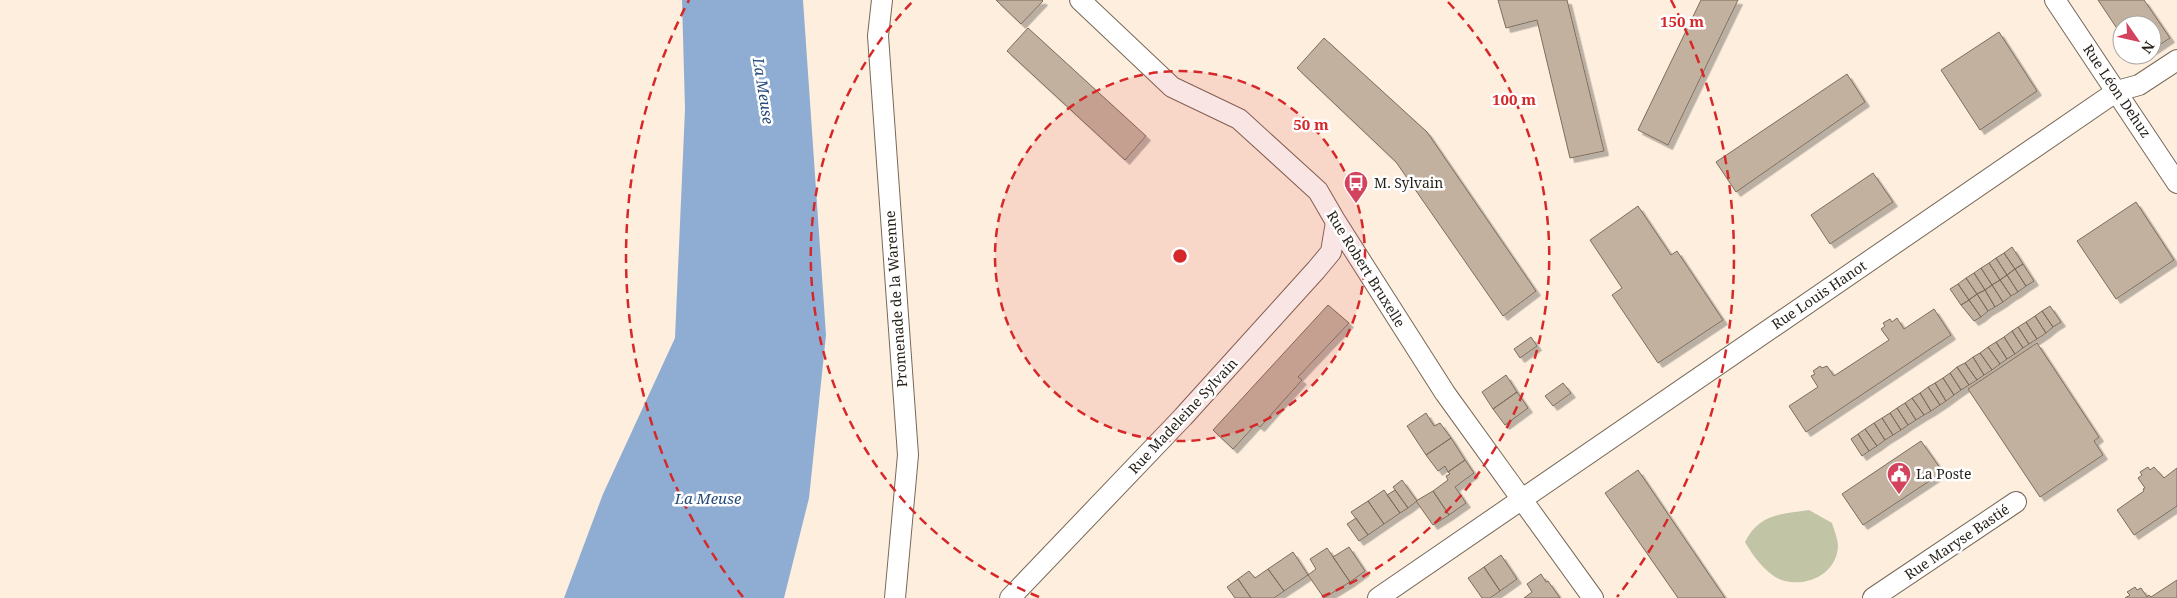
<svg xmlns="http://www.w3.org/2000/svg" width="2177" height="598" viewBox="0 0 2177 598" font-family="'Noto Serif',serif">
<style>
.green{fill:#c1c5a6}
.water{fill:#8facd2}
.building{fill:#c3b19f;stroke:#7d6d5c;filter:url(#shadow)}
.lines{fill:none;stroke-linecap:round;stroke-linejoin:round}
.street-casing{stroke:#786857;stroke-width:22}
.street{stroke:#fff;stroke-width:20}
.ring{fill:none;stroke:#d62828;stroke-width:2.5;stroke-dasharray:9 6}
.labels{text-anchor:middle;stroke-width:5;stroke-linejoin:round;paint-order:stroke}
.street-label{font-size:14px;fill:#251f18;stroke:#fff}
.poi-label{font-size:14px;fill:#251f18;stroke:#fff;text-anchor:start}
.water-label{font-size:15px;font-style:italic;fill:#244a7c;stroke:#fff}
.centre{fill:#d62828;stroke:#fff;stroke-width:2.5}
.ring-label{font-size:15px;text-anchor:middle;font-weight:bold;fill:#d62828;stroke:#fff;stroke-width:5;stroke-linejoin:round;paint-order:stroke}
</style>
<defs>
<filter id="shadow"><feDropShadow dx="4.5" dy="4.5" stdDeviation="0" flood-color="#0004"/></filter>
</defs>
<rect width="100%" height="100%" fill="#fdeede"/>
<!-- green -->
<path class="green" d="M1809 510 1832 523C1834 530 1838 539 1838 546 1837 572 1810 587 1785 581 1768 577 1753 556 1745 542 1759 514 1781 514 1809 510Z"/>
<!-- water -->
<path class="water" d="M682 0H803L826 335 809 498 784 598H564L603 494 675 338 685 109Z"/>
<!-- building -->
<path class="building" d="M996 0H1042L1043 1 1021 24Z
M1498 0H1567L1604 151 1570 158 1537 20 1506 28Z
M1701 0H1738L1668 145 1638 130Z
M2098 0H2144L2170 38 2152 50V25H2122V36Z
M1028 28 1146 136 1125 160 1007 51Z
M1999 32 2037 91 1980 130 1941 70Z
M1324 38 1427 132 1536 291 1503 316 1396 162 1297 68Z
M1847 74 1865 102 1736 192 1716 162Z
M1873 173 1893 202 1830 244 1811 215Z
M2136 202 2174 260 2116 299 2077 241Z
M1638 206 1671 255 1677 251 1723 320 1658 363 1612 295 1622 288 1590 240Z
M2012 247 2023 264 2015 269 2004 253Z
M2004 253 2015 269 2007 275 1996 258Z
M1996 258 2007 275 2000 280 1989 263Z
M1989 263 2000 280 1992 285 1981 268Z
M2023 264 2034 281 2026 286 2015 269Z
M1981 268 1992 285 1985 290 1974 273Z
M2015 269 2026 286 2018 292 2007 275Z
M1974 273 1985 290 1977 294 1966 278Z
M2007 275 2018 292 2011 296 2000 280Z
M1966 278 1977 294 1969 300 1958 284Z
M2000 280 2011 296 2003 302 1992 285Z
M1958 284 1969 300 1961 305 1950 289Z
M1992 285 2003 302 1995 307 1985 290Z
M1985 290 1995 307 1988 311 1977 294Z
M1977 294 1988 311 1981 317 1969 300Z
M1969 300 1981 317 1974 321 1961 305Z
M1328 305 1349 323 1298 377 1302 380 1260 427 1256 424 1233 449 1213 430Z
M2050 306 2061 322 2053 327 2042 311Z
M1934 309 1951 335 1806 432 1789 406 1818 387 1811 376 1815 374 1813 371 1820 366 1822 368 1827 366 1834 376 1889 340 1881 329 1885 326 1883 323 1890 319 1892 322 1897 318 1904 329Z
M2042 311 2053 327 2046 333 2035 316Z
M2035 316 2046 333 2037 339 2026 322Z
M2026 322 2037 339 2029 344 2018 327Z
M2018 327 2029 344 2023 348 2012 331Z
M2012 331 2023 348 2015 354 2004 337Z
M1531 337 1537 346 1520 358 1514 349Z
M2004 337 2015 354 2007 359 1996 342Z
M1996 342 2007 359 2000 364 1988 347Z
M2037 343 2099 437 2094 441 2103 455 2040 497 1968 389Z
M1988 347 2000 364 1992 370 1980 353Z
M1980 353 1992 370 1984 375 1973 357Z
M1973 357 1984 375 1977 380 1965 363Z
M1965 363 1977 380 1969 385 1957 367Z
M1957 367 1969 385 1961 390 1950 373Z
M1950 373 1961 390 1954 395 1943 378Z
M1506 375 1517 392 1493 409 1482 392Z
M1943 378 1954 395 1946 401 1935 383Z
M1563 383 1571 393 1553 406 1545 396Z
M1935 383 1946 401 1940 405 1928 387Z
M1928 387 1940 405 1931 411 1920 393Z
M1517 392 1528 408 1505 425 1493 409Z
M1920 393 1931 411 1924 415 1912 398Z
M1912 398 1924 415 1916 420 1905 403Z
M1905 403 1916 420 1908 425 1897 408Z
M1897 408 1908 425 1901 430 1890 413Z
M1426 413 1434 426 1440 423 1451 438 1426 455 1407 426Z
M1890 413 1901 430 1893 435 1882 418Z
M1882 418 1893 435 1885 440 1874 423Z
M1874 423 1885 440 1877 446 1865 429Z
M1865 429 1877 446 1869 451 1858 434Z
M1858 434 1869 451 1862 456 1851 439Z
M1451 438 1465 460 1448 472 1445 466 1438 471 1426 455Z
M1921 441 1943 472 1863 525 1842 494Z
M1465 460 1474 473 1455 487 1466 503 1449 515 1433 491 1448 480 1446 476 1450 474 1448 472Z
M2148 467 2150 470 2154 467 2164 478 2177 468V506L2134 535 2117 510 2144 491 2143 489 2145 488 2138 478 2142 475 2140 472Z
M1638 470 1725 598H1678L1605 493Z
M1402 480 1417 501 1408 508 1393 487Z
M1384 490 1400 513 1384 524 1368 501Z
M1395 490 1408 508 1400 513 1387 495Z
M1433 491 1449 515 1433 525 1416 501Z
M1368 501 1384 524 1368 535 1351 512Z
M1356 518 1368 535 1359 541 1347 524Z
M1349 547 1365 571 1350 582 1333 557Z
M1327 548 1350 582 1324 598 1308 575 1316 569 1310 559Z
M1293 552 1308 575 1284 591 1268 569Z
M1501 555 1517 579 1500 591 1484 567Z
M1484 567 1500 591 1490 598H1482L1468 578Z
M1268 569 1284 591 1274 598H1251L1238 579 1249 571 1255 578Z
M1541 574 1546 582 1548 581 1560 598H1524L1532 592 1527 584Z
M1238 579 1251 598H1235L1227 587Z
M2177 580V598H2125L2130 595 2127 592 2135 587 2137 590 2141 588 2147 597 2149 595 2151 597Z"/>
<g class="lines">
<defs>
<path id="street" d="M882 0 878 36 908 455 895 598
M1080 0 1172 87 1239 119 1318 191 1336 222 1445 393 1593 598
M2055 0 2177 183
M1010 598 1183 417 1316 270 1331 252 1336 222
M1378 598 2117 91 2139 85 2177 60
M1873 598 2016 502"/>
</defs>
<!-- street casing -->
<use href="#street" class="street-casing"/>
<!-- street -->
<use href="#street" class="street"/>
</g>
<!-- distance rings -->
<circle cx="1180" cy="256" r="185" fill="#d62828" fill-opacity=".12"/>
<g class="ring">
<circle cx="1180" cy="256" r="185"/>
<path d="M1039 597A369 369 0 0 1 912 2M1448 2A369 369 0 0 1 1321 597"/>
<path d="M743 597A554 554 0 0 1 689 0M1671 0A554 554 0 0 1 1617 597"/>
</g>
<!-- icons -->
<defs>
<symbol id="bus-pin" viewBox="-11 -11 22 30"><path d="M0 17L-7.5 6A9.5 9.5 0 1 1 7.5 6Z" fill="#d3435d" stroke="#fff"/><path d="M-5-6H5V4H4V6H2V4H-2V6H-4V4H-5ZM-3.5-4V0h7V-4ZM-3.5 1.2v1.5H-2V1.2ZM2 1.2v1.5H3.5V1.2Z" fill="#fff"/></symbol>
<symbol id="civic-pin" viewBox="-11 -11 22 30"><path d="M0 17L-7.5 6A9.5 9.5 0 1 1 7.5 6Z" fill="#d3435d" stroke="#fff"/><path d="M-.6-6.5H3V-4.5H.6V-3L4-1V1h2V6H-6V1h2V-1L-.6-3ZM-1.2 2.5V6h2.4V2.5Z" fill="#fff"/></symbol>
</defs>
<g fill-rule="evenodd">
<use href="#bus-pin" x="1342" y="169" width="28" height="38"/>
<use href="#civic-pin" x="1885" y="460" width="28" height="38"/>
</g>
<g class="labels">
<!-- street labels -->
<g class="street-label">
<text transform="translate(2117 91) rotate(56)" y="5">Rue Léon Dehuz</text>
<text transform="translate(1366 269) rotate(58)" y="5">Rue Robert Bruxelle</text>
<text transform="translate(1819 295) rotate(-34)" y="5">Rue Louis Hanot</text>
<text transform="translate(896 299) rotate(-94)" y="5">Promenade de la Warenne</text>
<text transform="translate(1183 416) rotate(-47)" y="5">Rue Madeleine Sylvain</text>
<text transform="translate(1957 542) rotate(-34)" y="5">Rue Maryse Bastié</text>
</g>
<!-- poi labels -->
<g class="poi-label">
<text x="1374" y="188">M. Sylvain</text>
<text x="1916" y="479">La Poste</text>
</g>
<!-- water labels -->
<g class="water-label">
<text transform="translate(763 91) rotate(81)" y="5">La Meuse</text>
<text x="708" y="504">La Meuse</text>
</g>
</g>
<circle cx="1180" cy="256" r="8" class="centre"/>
<g class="ring-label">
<text x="1682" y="27">150 m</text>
<text x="1514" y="105">100 m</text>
<text x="1311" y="130">50 m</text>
</g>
<!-- north arrow -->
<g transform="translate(2137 40) rotate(124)"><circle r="24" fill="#ffffff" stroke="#a8a5a3"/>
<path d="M0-4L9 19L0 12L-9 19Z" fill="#d3435d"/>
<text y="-8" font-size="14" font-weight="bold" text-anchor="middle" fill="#251f18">N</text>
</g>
</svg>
